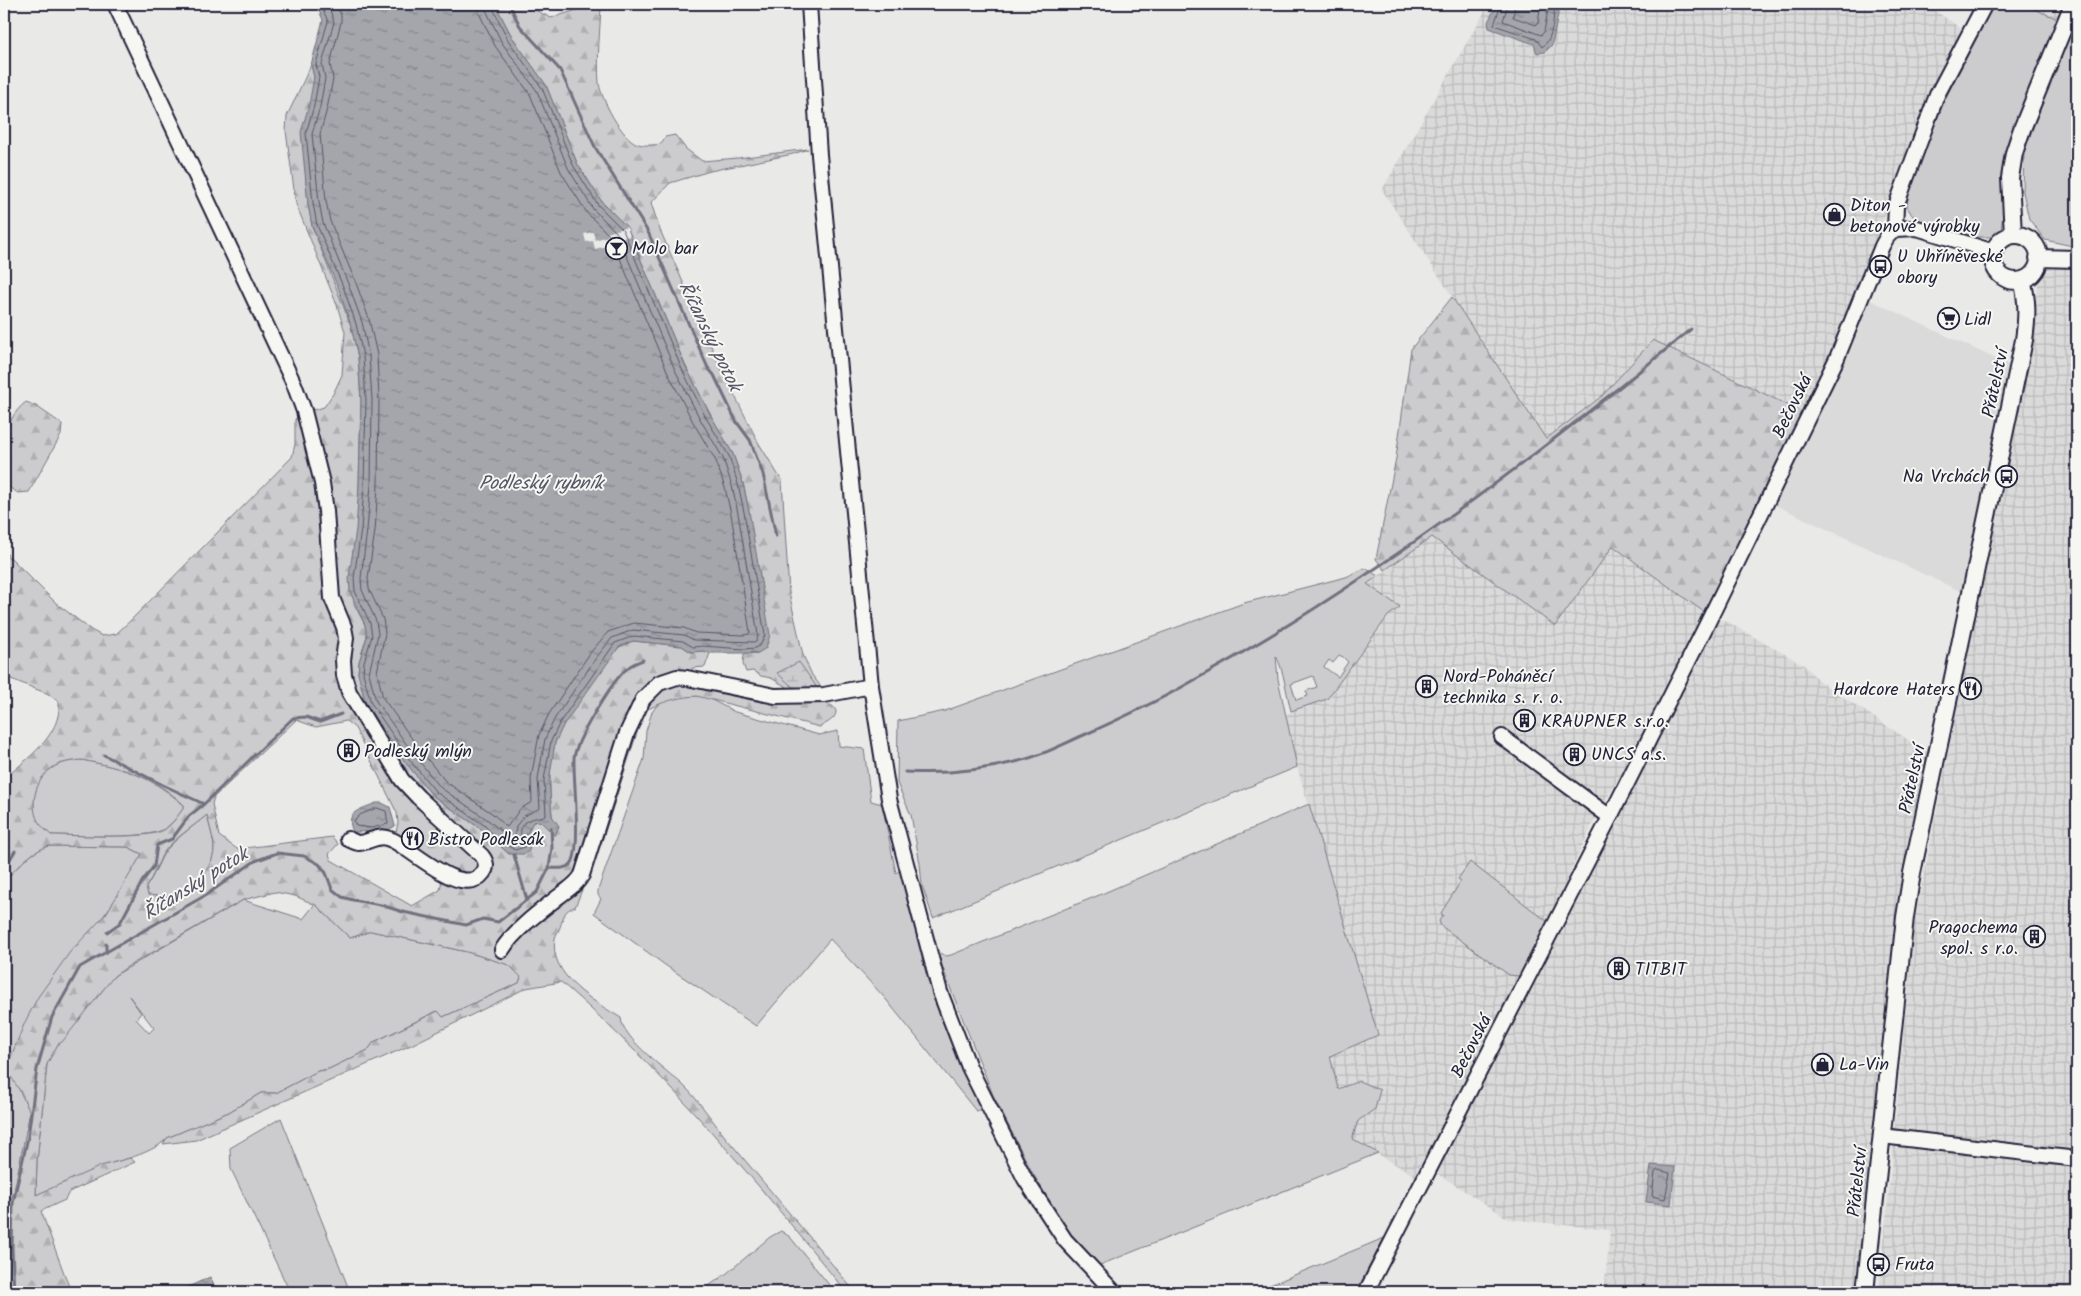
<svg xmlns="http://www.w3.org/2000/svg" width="2081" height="1296" viewBox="0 0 2081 1296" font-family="Kalam,sans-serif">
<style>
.built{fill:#dadada}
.industrial{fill:url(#industrial-grid)}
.green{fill:#ccccce;stroke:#777784;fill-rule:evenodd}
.forest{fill:url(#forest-firs);stroke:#777784;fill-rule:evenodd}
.wetland{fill:url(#wetland-marsh);stroke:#777784}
.water{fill:url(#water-ripples);stroke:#71717f}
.pier{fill:#e9e9e7}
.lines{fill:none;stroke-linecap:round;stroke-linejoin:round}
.shore{stroke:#565668;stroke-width:1}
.stream{stroke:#71717f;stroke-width:3}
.minor-casing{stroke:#22223b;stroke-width:18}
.major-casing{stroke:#22223b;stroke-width:20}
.minor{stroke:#f6f6f2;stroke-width:14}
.major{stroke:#f6f6f2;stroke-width:16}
.labels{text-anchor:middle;stroke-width:4;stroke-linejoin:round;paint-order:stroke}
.poi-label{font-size:18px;fill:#22223b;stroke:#f6f6f2;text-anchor:start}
.street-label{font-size:18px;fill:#22223b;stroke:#f6f6f2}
.water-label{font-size:19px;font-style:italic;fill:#565668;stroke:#f6f6f2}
</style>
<defs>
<pattern id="industrial-grid" width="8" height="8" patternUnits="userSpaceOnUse" patternTransform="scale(1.25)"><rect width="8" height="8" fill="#dadada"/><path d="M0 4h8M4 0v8" fill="none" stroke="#bbbbbc"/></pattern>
<pattern id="forest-firs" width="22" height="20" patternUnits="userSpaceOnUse" patternTransform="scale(1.25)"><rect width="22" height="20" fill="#ccccce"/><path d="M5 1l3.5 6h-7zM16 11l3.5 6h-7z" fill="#afafb2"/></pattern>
<pattern id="wetland-marsh" width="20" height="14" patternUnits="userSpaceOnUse" patternTransform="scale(1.25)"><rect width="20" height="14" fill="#ccccce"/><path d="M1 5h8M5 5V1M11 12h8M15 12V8" fill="none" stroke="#afafb2"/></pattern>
<pattern id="water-ripples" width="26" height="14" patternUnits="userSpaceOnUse" patternTransform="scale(1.25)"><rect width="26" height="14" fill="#a5a5ac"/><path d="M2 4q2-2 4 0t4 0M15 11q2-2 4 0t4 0" fill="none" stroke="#86868d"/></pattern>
</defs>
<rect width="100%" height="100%" fill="#e9e9e7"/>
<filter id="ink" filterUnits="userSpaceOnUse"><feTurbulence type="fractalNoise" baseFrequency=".02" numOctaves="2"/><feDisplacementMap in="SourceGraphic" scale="10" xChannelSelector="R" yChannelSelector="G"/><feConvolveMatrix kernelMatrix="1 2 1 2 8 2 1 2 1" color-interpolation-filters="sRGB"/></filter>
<g filter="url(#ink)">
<!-- built -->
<path class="built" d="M1870 300 2011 366 1962 592 1773 504Z"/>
<!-- industrial -->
<path class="industrial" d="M1489 4H1899L1934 10 1962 29 1932 87 1844 327 1802 412 1653 340 1602 396 1546 439 1382 190Z
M2022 4H2064L2058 19Z
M2058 267 2077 268V1292H1879L1914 925 2025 364 2038 283 2045 272Z
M1432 537 1555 626 1612 546 1704 612 1656 715 1597 815 1567 879 1560 899 1471 1074 1415 1176 1352 1139 1358 1121 1375 1109 1359 1081 1338 1089 1330 1056 1378 1035 1296 764 1286 715 1291 711 1327 699 1388 616 1400 607 1367 584Z
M1724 620 1804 665 1819 681 1928 753 1898 913 1857 1292H1604L1610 1230 1509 1219 1436 1173 1713 625 1716 621Z"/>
<!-- green -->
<path class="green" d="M1994 4H2022L2058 19 2008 145 2002 180 2003 214 2001 231 1992 237H1975L1914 218 1907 207 1909 189 1946 97Z
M2077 12V247L2045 240 2029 219 2023 192 2024 151Z
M1365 568 1378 576 1367 584 1400 607 1388 616 1327 699 1291 711C1287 696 1283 667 1276 656L1278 679 1297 767 933 918 922 885 920 864 911 815 897 783 898 721 945 711 1244 603 1346 577ZM1339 656H1342L1348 662 1338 677 1324 667 1329 660 1333 663ZM1313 676 1317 687 1306 691 1308 696 1296 700 1291 684Z
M697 696 706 697 735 712 819 735 838 731 839 746 864 749 871 801 882 804 896 873 903 868 942 1021 986 1108 976 1111 884 997 830 939 756 1026 665 965 594 913 601 899 598 895V890L644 759 646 731 652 712 659 703 677 697Z
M82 760C127 769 149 775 185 806 179 814 173 824 164 829 148 840 73 835 51 835 47 831 42 828 39 824 28 808 35 778 52 768 61 762 72 761 82 760Z
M1309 804 1378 1035 1330 1056 1338 1089 1359 1081 1380 1090 1375 1109 1358 1121 1352 1139 1378 1153 1100 1265 1068 1231 1032 1172 993 1095 946 977 939 956 941 953 946 956 951 955 1097 896Z
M207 815C209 826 214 838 214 849 214 868 192 890 175 895 166 897 157 897 148 895L146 887C154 876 157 866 163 855 170 842 195 825 207 815Z
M49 846 128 847 142 854 120 894 96 926 20 1091 30 1112 14 1192 4 1216V882C16 868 31 851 49 846Z
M1470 862 1548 922 1522 973 1518 976 1509 975 1441 926 1439 921 1443 915 1441 913 1461 881 1458 879Z
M243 900 303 919 315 904 350 938 371 931 467 952 510 965 521 977 519 983 443 1017 437 1011 374 1042 368 1050 329 1069 318 1071 276 1093H261L229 1112 167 1138C159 1149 129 1159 115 1162L36 1195 37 1161 47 1064 58 1044 114 976ZM129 996 154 1028 149 1033 136 1019 141 1013Z
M281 1118 350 1292H290L231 1169 230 1148Z
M781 1231 790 1237 835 1292H700L726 1274 770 1237Z
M1384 1238 1356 1292H1253Z"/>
<!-- forest -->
<path class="forest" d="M495 4H529L531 8 551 18 590 6 601 5C600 30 597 58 599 83 601 99 622 139 638 144 646 146 653 145 661 144L665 137 675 135 686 149 702 161 738 158 808 149 793 154 710 171 670 183 651 203 660 230 719 364 758 442 782 481 789 593 803 655 812 675 825 692 801 695 771 678 761 676 753 671 746 672 743 664 744 654 758 653 749 511 743 483 733 454 710 414 685 365 627 227 602 202 577 163 546 85 512 37Z
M311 65 314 77 304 153 308 204 312 226 351 326 358 357 361 400 359 485 354 604 365 625 367 636 359 662 358 673 366 705 405 762 433 796 481 829 509 854 530 845 526 835 533 822 540 821 555 835C550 805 547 773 555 743 563 717 601 669 619 647L633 641 682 646 691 652 703 651 710 653 705 667 692 668 693 682C723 689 756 702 787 702 796 702 835 698 836 712 836 719 825 724 820 727L697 696C677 697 662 702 644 711L602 841 575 907C563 910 564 917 560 927 559 931 556 934 555 938 548 976 595 1002 621 1018 622 1038 667 1071 682 1084 702 1103 715 1126 733 1146 774 1195 815 1243 855 1292H846C758 1183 667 1074 561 982L526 988 411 1045 196 1140 163 1144 167 1138 229 1112 261 1093H276L318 1071 329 1069 368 1050 374 1042 438 1011 443 1017 519 983 521 977 509 965 467 952 371 931 350 938 316 905 295 896 275 892 243 900 127 967 114 976 62 1042 58 1044 47 1064 37 1161 36 1195 101 1166 130 1158 135 1162 69 1192 65 1200 41 1211 71 1292H11L4 1264V1216L14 1192 30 1112 20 1091 6 1069 25 1022 38 997 70 952 106 914 142 854 128 847 49 846C31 851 16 868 4 882V779C26 759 62 736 59 702L48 694 4 676V551L56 603 91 630 102 636 116 634 131 620 292 457 295 444V419L309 406 314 410 324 407 333 394 342 375 345 332 337 305 296 204 286 131 287 116ZM296 720 316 727 346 721 355 728 397 813 398 823 395 837 442 879 440 890 412 906 331 860 329 854 338 844 332 837 237 849 219 836 212 804 214 797ZM82 760C122 768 155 776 185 806 179 814 173 824 164 830 147 840 74 835 51 835 47 831 43 828 40 824 28 808 35 779 52 768 60 762 72 761 82 760ZM207 815C209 825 214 839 214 849 214 868 192 890 175 895 166 897 157 896 148 895L146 887C153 876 157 866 162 855 170 841 194 826 207 815Z
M1452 297 1546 439 1602 396 1653 340 1802 412 1704 612 1613 546 1555 626 1432 537 1385 570 1376 559 1396 458 1411 349Z
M26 402 36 406 62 424 61 435 29 492 18 493 4 484C4 454 0 422 26 402Z"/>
<!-- wetland -->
<path class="wetland" d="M799 662 818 689 793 687 777 673Z"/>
<!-- water -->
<path class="water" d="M313 4H495L512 37 546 85 577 163 602 202 627 227 685 365 710 414 733 454 743 483 749 511 770 635 766 648 758 653H710L703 651 691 652 682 646 633 641 619 647 564 724 555 743 549 781 552 816 559 826 555 836 540 821 533 822 526 835 530 845 529 851 524 854H509L481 829 433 796 405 762 366 705 358 673 359 662 367 636 365 625 350 592 349 577 356 529 359 485 361 400 358 357 351 326 339 290 312 226 308 204 301 132 309 105 314 77 311 65 323 20 318 8Z
M1497 4H1560L1552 45 1545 52 1537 53 1534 44 1489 28 1488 22Z
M376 803H382L390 807 395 826 387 831 353 832C344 811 360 810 376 803Z
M1651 1165 1675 1167 1671 1205 1646 1202Z
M210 1277 217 1292H177Z"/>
<!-- pier -->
<path class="pier" d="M627 227 630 236 619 239 620 245 611 248 610 245 595 249 593 241 586 242 584 234 593 232 595 240 608 236 607 233Z"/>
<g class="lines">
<!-- shore -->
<path class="shore" d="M320 4 328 21 316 64 319 77 314 106 306 133 313 203 317 225 344 289 356 324 363 356 366 400 364 485 361 530 354 578 355 591 370 623 372 636 364 662 363 673 371 703 409 759 436 792 484 825 498 839 515 850 525 847C524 843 521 840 521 836 518 817 538 819 546 815L544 780 551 741 560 722 615 643 634 636 683 641 693 647 703 646 744 649 756 648 761 644 765 635 744 512 738 484 729 456 705 416 681 367 623 230 598 205 573 165 542 88 508 40 491 4
M328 4 334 22 322 64 325 78 320 107 312 134 319 202 323 223 349 286 362 322 369 356 372 399 371 485 367 530 361 578 362 590 376 621 378 634 369 673 376 701 414 755 441 788 488 820 513 841 515 839 516 826 524 816 540 808 538 779 545 739 555 718 596 658 612 638 633 630 684 635 694 640 754 642 757 640 758 635 738 513 732 486 723 458 700 419 675 370 617 233 593 209 568 168 537 91 502 43 486 10 485 4
M336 4 341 15V22L330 64 333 79 327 109 320 134 326 201 330 221 356 283 369 319 377 355 379 399 378 486 375 531 368 578 369 589 383 619 385 633 377 672 383 698 420 750 446 782 493 814 507 827 520 809 532 802 531 778 539 735 549 714 590 653 608 632 634 623 684 628 696 633 744 635 749 634 750 632 731 514 725 488 716 461 693 422 668 373 611 237 587 213 561 172 530 94 495 46 479 13 477 4
M1501 4 1494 25 1536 39 1542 47C1554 39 1553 17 1555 4
M1508 4 1503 21 1541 35 1544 32 1549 4
M1515 4 1513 17 1536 25 1538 23 1541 4
M377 808 386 811 388 824 372 828 356 826 354 821 360 815Z
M1658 1170 1670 1173 1665 1199 1652 1196 1655 1172Z"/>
<!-- stream -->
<path class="stream" d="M509 4 520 26 560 70 595 147 648 232 708 368 714 375 736 421 750 440 763 474 776 536
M104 755 163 785 204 804
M905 772C942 774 979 771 1015 762 1039 757 1061 745 1084 735 1120 719 1156 702 1191 682 1370 583 1534 459 1691 329
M514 855 527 900
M549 868 552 848 551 828
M4 869 15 851
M107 932 120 923 142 882 154 866 157 845 172 839 189 816 204 804 293 718 306 717 320 722 341 714
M106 944V953
M4 1239 12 1248
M14 1292 12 1248 13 1203 28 1137 37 1069 52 1017 80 967 206 895 255 861 277 853 304 856 319 864 326 873 332 889 342 897 353 900 381 905 403 912 466 925 483 919 498 922 537 892 549 868C556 868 565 870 571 864 582 851 573 779 574 758 576 740 614 677 629 667 632 664 638 662 643 660"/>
<defs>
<path id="minor" d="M115 4 294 384 304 411 322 483 326 511 332 598 344 627 346 638 343 660 344 675 349 692 402 780 418 797 482 856C486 861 488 867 483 873 463 900 411 848 392 840 377 833 372 842 359 843 356 843 351 840 348 839
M809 4 819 155 871 686 889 799 940 992 969 1067 1025 1179 1065 1240 1114 1292
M1895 229 1917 228 1994 252
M1502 737 1610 817
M502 950C515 929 543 909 562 894 571 887 577 884 582 875L627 733 643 699 659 683 677 677 687 678 775 696 824 695 871 686
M1882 1136 2077 1159
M1366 1292 1610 817 1708 622 1837 358 1882 246 1887 237 1895 229 1896 206 1937 95 1985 4"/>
<path id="major" d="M2013 235 2010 178 2014 153 2022 129 2073 4
M1993 258a23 23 0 1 1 46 0a23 23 0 1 1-46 0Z
M2038 258 2077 259
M1865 1292 1905 917 1912 873 2024 340C2027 319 2028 301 2022 280"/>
</defs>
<!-- minor casing -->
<use href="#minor" class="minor-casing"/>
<!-- major casing -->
<use href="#major" class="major-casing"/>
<!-- minor -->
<use href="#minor" class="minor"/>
<!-- major -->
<use href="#major" class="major"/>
</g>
</g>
<!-- icons -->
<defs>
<symbol id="shop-ring" viewBox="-11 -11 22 22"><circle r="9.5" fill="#f6f6f2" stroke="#22223b" stroke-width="1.5"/><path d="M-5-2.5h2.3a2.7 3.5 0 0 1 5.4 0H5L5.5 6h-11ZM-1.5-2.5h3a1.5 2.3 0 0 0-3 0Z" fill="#22223b"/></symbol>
<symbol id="bar-ring" viewBox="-11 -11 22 22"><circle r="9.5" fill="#f6f6f2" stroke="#22223b" stroke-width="1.5"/><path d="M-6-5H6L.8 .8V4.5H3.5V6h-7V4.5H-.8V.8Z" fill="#22223b"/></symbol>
<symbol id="bus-ring" viewBox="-11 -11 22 22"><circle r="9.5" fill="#f6f6f2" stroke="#22223b" stroke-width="1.5"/><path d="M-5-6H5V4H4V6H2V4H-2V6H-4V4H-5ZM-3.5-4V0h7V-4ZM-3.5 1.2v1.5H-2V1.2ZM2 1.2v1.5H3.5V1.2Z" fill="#22223b"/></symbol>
<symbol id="supermarket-ring" viewBox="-11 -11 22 22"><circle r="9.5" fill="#f6f6f2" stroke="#22223b" stroke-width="1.5"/><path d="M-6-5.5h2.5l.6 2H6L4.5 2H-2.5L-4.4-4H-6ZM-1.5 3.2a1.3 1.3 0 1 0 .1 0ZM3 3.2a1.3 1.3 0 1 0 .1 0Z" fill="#22223b"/></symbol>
<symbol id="building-ring" viewBox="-11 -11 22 22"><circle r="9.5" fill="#f6f6f2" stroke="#22223b" stroke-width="1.5"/><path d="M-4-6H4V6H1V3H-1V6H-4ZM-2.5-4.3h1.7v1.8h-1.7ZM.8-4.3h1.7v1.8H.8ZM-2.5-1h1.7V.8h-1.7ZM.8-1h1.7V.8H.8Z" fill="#22223b"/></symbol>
<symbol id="restaurant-ring" viewBox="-11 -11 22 22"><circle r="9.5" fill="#f6f6f2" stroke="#22223b" stroke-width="1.5"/><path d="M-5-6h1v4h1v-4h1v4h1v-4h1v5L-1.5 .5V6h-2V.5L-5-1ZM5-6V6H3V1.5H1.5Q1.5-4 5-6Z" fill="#22223b"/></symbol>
</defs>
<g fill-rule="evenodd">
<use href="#shop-ring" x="1822" y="202" width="25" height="25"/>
<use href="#bar-ring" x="604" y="236" width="25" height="25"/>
<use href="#bus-ring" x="1868" y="254" width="25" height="25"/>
<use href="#supermarket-ring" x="1936" y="306" width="25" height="25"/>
<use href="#bus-ring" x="1994" y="464" width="25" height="25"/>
<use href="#building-ring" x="1414" y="674" width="25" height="25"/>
<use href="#restaurant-ring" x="1958" y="676" width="25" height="25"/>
<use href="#building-ring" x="1512" y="708" width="25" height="25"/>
<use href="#building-ring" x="336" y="738" width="25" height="25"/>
<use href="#building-ring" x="1562" y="742" width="25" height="25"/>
<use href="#restaurant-ring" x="400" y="826" width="25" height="25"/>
<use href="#building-ring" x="2022" y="924" width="25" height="25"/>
<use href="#building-ring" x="1606" y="956" width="25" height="25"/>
<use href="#shop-ring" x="1810" y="1052" width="25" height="25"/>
<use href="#bus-ring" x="1866" y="1252" width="25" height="25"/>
</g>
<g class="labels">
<!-- poi labels -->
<g class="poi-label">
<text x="1850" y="211">Diton -<tspan x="1850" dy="21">betonové výrobky</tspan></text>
<text x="632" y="254">Molo bar</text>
<text x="1897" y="262">U Uhříněveské<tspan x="1897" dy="21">obory</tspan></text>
<text x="1964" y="325">Lidl</text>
<text x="1990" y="482" text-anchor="end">Na Vrchách</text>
<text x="1443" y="682">Nord-Poháněcí<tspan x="1443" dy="21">technika s. r. o.</tspan></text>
<text x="1955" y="695" text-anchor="end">Hardcore Haters</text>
<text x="1541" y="727">KRAUPNER s.r.o.</text>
<text x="364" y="757">Podleský mlýn</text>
<text x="1591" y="760">UNCS a.s.</text>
<text x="428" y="845">Bistro Podlesák</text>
<text x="2018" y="933" text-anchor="end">Pragochema<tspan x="2018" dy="21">spol. s r.o.</tspan></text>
<text x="1635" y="975">TITBIT</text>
<text x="1839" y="1070">La-Vin</text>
<text x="1895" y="1270">Fruta</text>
</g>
<!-- street labels -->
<g class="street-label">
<text transform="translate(1995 383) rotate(-78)" y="6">Přátelství</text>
<text transform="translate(1792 406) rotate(-64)" y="6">Bečovská</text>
<text transform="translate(1912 779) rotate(-78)" y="6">Přátelství</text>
<text transform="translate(1471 1046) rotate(-63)" y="6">Bečovská</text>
<text transform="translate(1857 1182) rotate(-84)" y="6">Přátelství</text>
</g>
<!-- water labels -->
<g class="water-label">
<text transform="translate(711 336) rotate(64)" y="7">Říčanský potok</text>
<text x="541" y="489">Podleský rybník</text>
<text transform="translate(195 883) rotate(-32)" y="7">Říčanský potok</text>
</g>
</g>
<!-- margin -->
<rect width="2081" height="1296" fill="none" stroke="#f6f6f2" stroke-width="20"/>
<rect x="10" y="10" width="2061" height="1276" fill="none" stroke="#22223b" stroke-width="2" filter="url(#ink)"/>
</svg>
